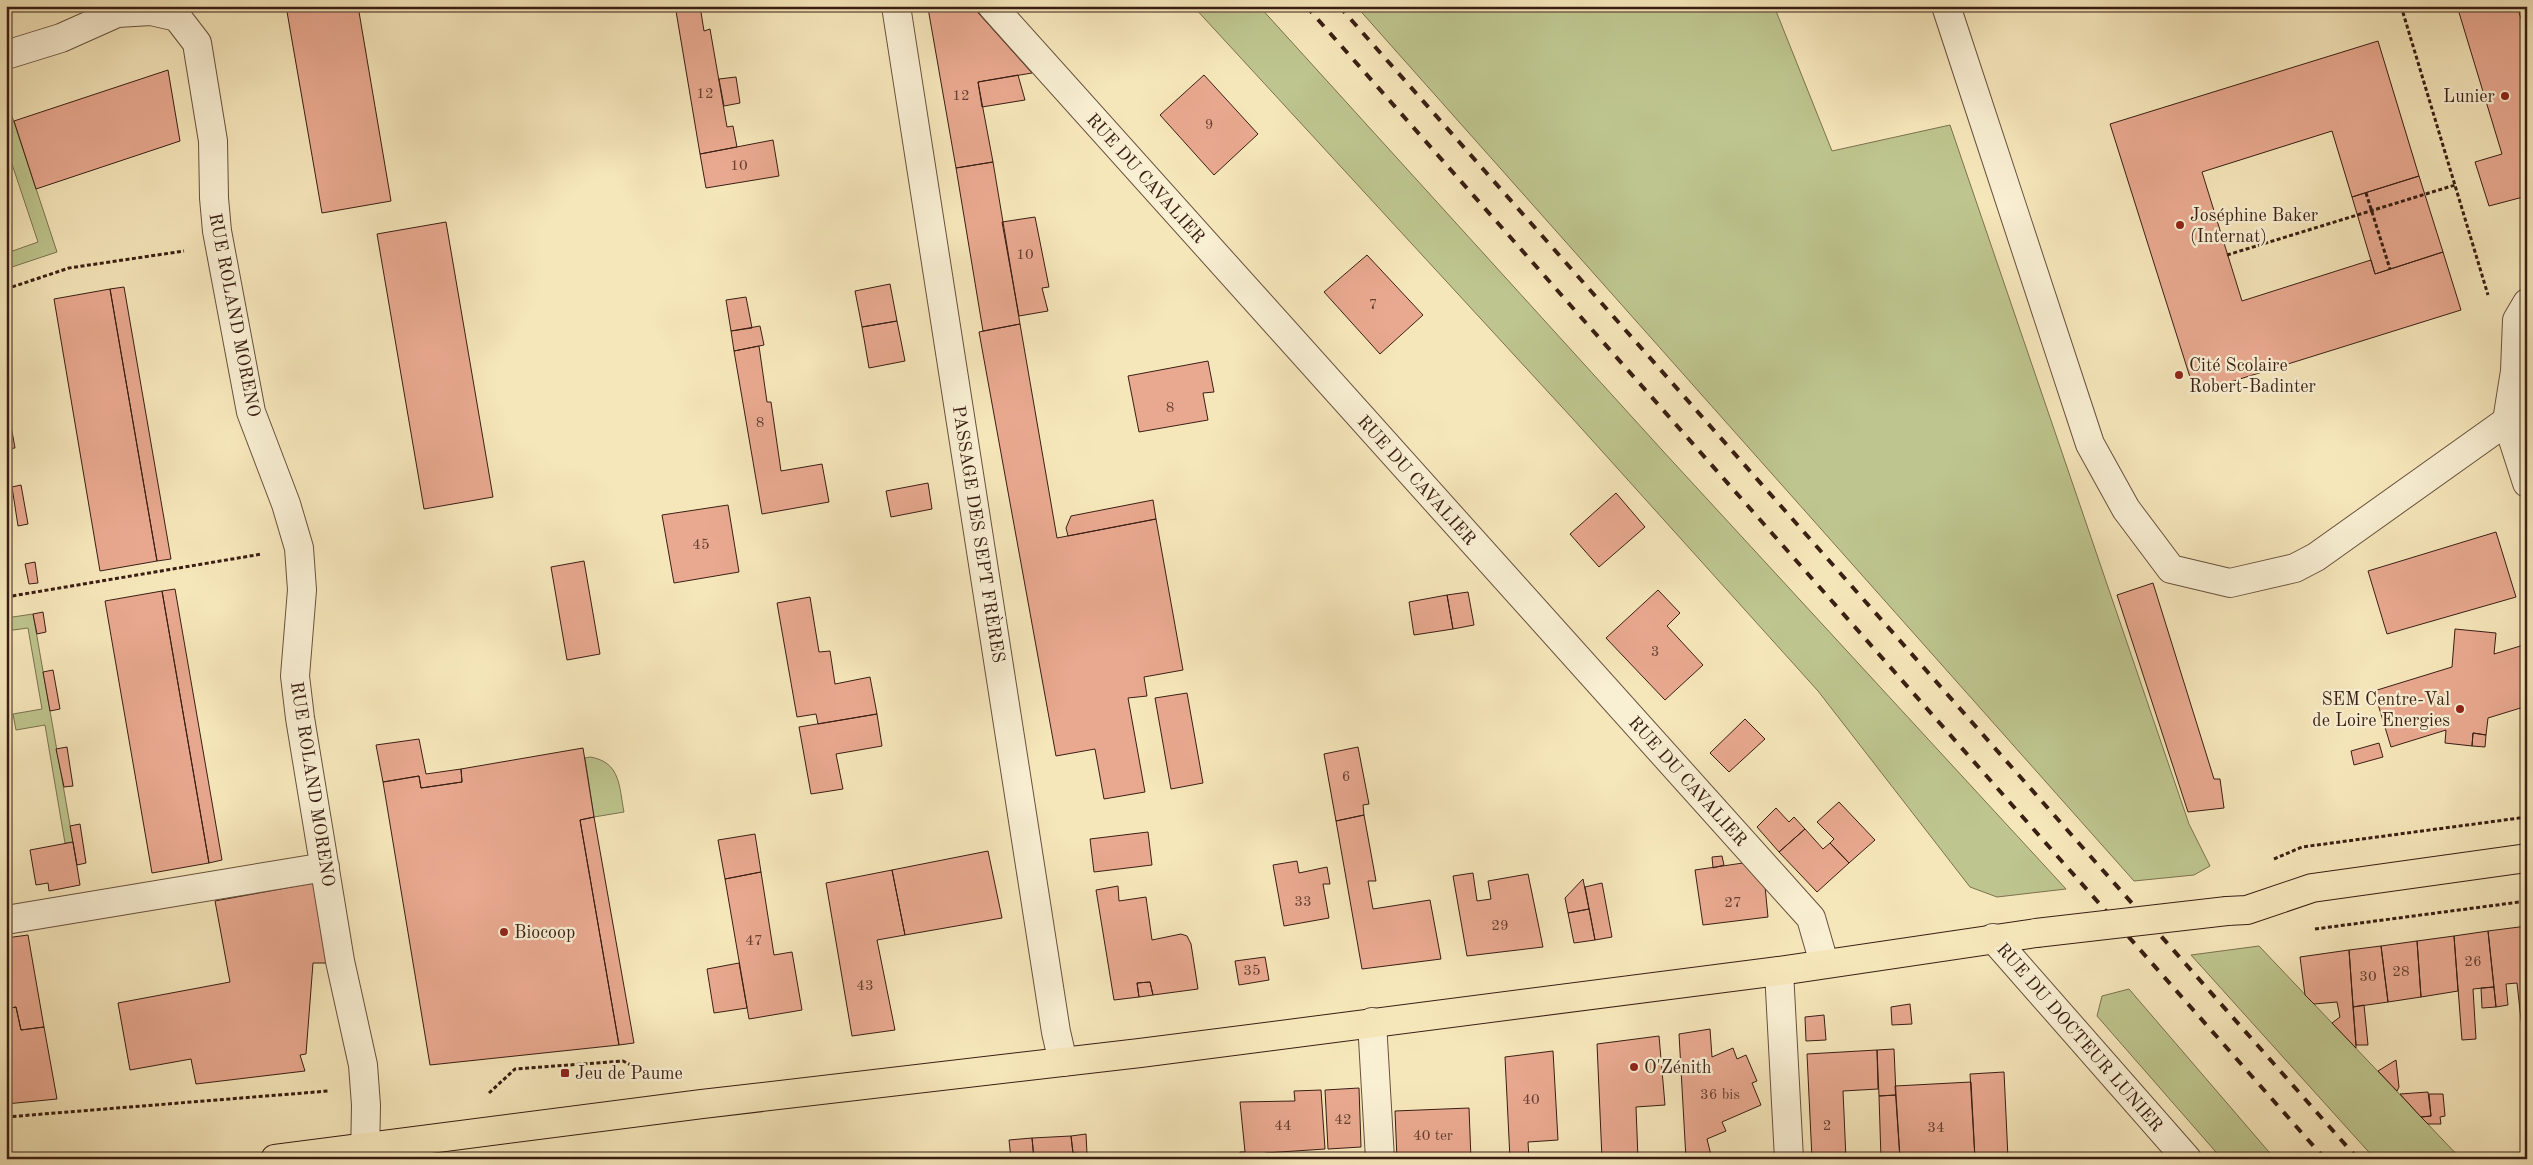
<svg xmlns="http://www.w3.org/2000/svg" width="2533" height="1165" viewBox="0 0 2533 1165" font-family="'Old Standard TT',serif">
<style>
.green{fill:#bec58e;stroke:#7c7250}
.building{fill:#e9a990;stroke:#391e13}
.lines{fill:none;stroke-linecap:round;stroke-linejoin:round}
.minor-casing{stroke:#68503d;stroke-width:30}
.major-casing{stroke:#391e13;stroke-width:30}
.path{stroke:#391e13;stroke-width:3;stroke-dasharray:4 2.5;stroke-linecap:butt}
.minor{stroke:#f9efd3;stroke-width:28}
.major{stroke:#f6e7bb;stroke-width:28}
.rail{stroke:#391e13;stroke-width:4;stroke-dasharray:9 9;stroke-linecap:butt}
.major-bridge-casing{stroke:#391e13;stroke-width:30;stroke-linecap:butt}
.major-bridge{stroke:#f6e7bb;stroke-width:28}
.poi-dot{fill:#8f2418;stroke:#f9efd3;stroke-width:2}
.labels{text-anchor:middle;stroke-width:4.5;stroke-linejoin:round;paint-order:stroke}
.number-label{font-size:15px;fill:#654132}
.poi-label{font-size:18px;fill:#391e13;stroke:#f9efd3;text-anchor:start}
.street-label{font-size:18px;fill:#391e13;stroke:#f9efd3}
</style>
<rect width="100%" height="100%" fill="#f6e7bb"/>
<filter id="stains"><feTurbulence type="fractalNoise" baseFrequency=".004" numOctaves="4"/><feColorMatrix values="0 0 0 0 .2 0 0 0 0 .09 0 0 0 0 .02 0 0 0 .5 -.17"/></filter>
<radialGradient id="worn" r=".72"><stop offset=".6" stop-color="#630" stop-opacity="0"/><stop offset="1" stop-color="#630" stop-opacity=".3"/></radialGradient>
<!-- green -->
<path class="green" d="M1193 6H1259L1662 450 2066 889 1997 897 1970 887 1818 691 1573 419Z
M1356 6H1774L1832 151 1950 125 2189 824 2210 866 2194 875 2134 881Z
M6 98 57 252 12 267 7 253 38 242 6 146Z
M33 614 73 842 65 843 45 725 16 730 13 714 42 709 28 628 6 631V618Z
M590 757C621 762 619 787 624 812L594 817 585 758Z
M2259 946 2461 1159H2375L2191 955Z
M2129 989 2275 1159H2222L2097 1016 2102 996Z"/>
<!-- building -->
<path class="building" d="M286 6H358L391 201 322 213Z
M700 6 704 31 710 29 727 127 733 126 737 147 700 154 676 11Z
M942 6H972L1032 73 978 82 993 162 956 168 928 8Z
M2457 6H2517L2527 38V196L2489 206 2475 162 2502 154Z
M2378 41 2419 176 2352 197 2332 131 2202 172 2242 301 2371 260 2375 274 2443 252 2461 310 2195 393 2110 124Z
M168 70 180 141 36 189 14 121Z
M1018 75 1025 100 982 107 978 82Z
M1204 75 1258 134 1214 175 1160 115Z
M736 77 740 103 724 106 719 79Z
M773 140 779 176 706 188 700 154Z
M993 162 1020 324 983 331 956 168Z
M2419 176 2443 252 2375 274 2352 197Z
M1035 217 1049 287 1042 288 1048 311 1019 316 1002 222Z
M446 222 493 497 424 509 377 234Z
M1367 255 1423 315 1380 354 1324 292Z
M890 284 897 321 862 327 855 291Z
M124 287 171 559 157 561 110 289Z
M110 289 157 561 100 571 54 299Z
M746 297 752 328 731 331 726 300Z
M897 321 905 361 869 368 862 327Z
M1020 324 1057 538 1156 519 1183 670 1144 677 1147 696 1128 698 1145 792 1104 799 1095 749 1056 756 979 332Z
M760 326 764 345 734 351 731 331Z
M759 346 767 402H771L781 471 822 464 829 502 762 514 734 351Z
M1208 361 1214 392 1203 393 1208 420 1139 432 1128 376Z
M6 409H8L15 448 6 449Z
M928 483 932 509 891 517 886 491Z
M21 485 28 524 18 526 12 487Z
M1616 493 1645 527 1599 567 1570 534Z
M1153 500 1156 519 1068 536 1066 528 1071 516Z
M728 505 739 572 674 583 662 515Z
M2496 532 2516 597 2387 634 2368 571Z
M584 561 600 654 567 660 551 567Z
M35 562 38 583 29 584 25 564Z
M2153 583 2214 779H2220L2224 808 2188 812 2117 595Z
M175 589 222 860 209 863 162 591Z
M1658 590 1680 613 1667 626 1703 665 1665 700 1606 638Z
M162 591 209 863 152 873 105 601Z
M1468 592 1474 625 1453 629 1447 595Z
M1447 595 1453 629 1414 635 1409 602Z
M810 597 819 652 830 651 835 684 870 677 877 714 818 724 816 714 797 717 777 603Z
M43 612 46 632 37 634 33 614Z
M2455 629 2496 633 2494 654 2527 644V706L2488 718 2486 735 2473 733 2472 746 2445 743 2446 730 2391 747 2374 691 2452 667Z
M53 670 60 709 50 711 43 672Z
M1187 693 1203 783 1171 789 1155 698Z
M877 714 882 746 836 754 843 789 811 794 799 727Z
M1745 719 1765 739 1729 772 1710 753Z
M2473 733 2486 735 2485 747 2472 746Z
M419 739 426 774 461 769 462 782 421 788 419 776 383 782 376 745Z
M2379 743 2383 757 2354 765 2351 751Z
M67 747 73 786 64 787 56 749Z
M1358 747 1369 804 1363 805 1364 815 1336 821 1324 754Z
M583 748 594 817 580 820 619 1045 430 1065 383 782 419 776 421 788 462 782 461 769Z
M1839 802 1875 840 1849 863 1830 843 1834 839 1817 822Z
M1776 808 1789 822 1794 817 1805 829 1779 852 1757 827Z
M1364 815 1376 881H1368L1373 909 1430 900 1441 959 1362 969 1336 821Z
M594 817 634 1043 619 1045 580 820Z
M80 824 86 863 77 865 70 826Z
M1805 829 1823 849 1830 843 1849 863 1817 892 1779 852Z
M1148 832 1152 865 1094 872 1090 839Z
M755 834 761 872 725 879 718 840Z
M73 842 80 885 49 891 48 883 36 885 30 850Z
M988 851 1002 918 905 935 892 870Z
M1722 856 1724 865 1713 868 1712 857Z
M6 861 11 889 6 890Z
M1297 861 1299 873 1327 867 1330 884H1323L1329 918 1284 926 1273 865Z
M1743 863 1765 886 1768 917 1703 925 1695 870Z
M892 870 905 935 877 940 895 1030 852 1036 826 883Z
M761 872 774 955 792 952 802 1010 749 1019 725 879Z
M1473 873 1477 901 1491 899 1488 881 1528 874 1543 947 1467 956 1453 876Z
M1583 879 1589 909 1568 913 1565 898Z
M313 883 329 963H313L306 1054 300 1055 305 1071 196 1084 191 1059 130 1070 118 1003 230 982 215 901Z
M1602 883 1612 937 1595 940 1585 887Z
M1118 886 1119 901 1146 897 1152 940 1181 934 1187 936 1191 944 1198 989 1153 995 1150 982 1137 983 1139 997 1114 1000 1096 890Z
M1589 909 1595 940 1574 943 1568 913Z
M2527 926V1038H2523L2517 983 2506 984 2508 1005 2496 1007 2488 931Z
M2488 931 2494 987 2473 989 2476 1039 2462 1040 2454 936Z
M28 935 44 1027 21 1030 16 1007 6 1009V938Z
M2454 936 2458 991 2421 997 2417 941Z
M2417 941 2421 997 2388 1002 2381 946Z
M2381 946 2388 1002 2353 1007 2349 950Z
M2349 950 2356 1045V1048L2332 1023 2340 1017 2337 1002 2314 1004 2305 995 2300 957Z
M1265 957 1269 980 1239 985 1235 961Z
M739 963 747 1008 714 1013 707 969Z
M1150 982 1153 995 1139 997 1137 983Z
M2494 987 2496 1007 2482 1008 2481 988Z
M1910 1004 1912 1024 1892 1025 1891 1007Z
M2364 1005 2368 1045H2356L2353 1007Z
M16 1007 21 1030 44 1027 57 1099 6 1104V1009Z
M1824 1015 1826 1040 1806 1041 1805 1017Z
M1710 1029 1712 1057 1733 1048 1737 1059 1746 1055 1757 1081 1752 1083 1761 1105 1722 1122 1726 1131 1707 1139 1712 1159H1686L1679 1034Z
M1659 1036 1665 1105 1636 1107 1638 1159H1602L1597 1044Z
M1894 1049 1896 1095 1879 1096 1877 1050Z
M1877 1050 1878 1089 1843 1091 1846 1159H1812L1807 1054Z
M1553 1051 1558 1140 1528 1142 1529 1159H1510L1505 1057Z
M2396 1060 2399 1087 2397 1091 2378 1071Z
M2004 1072 2008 1158 1975 1159 1970 1074Z
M1971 1082 1975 1159H1900L1895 1086Z
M1359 1088 1361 1147 1328 1149 1325 1090Z
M1321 1090 1325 1149 1265 1153V1159H1240V1152H1245L1240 1102 1295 1101 1294 1091Z
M2428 1092 2431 1116 2421 1117 2400 1094Z
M2429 1094H2443L2445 1116 2440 1117 2441 1124H2428L2421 1117 2431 1116Z
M1896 1095 1900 1159H1881L1879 1096Z
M1469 1108 1471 1159H1397L1395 1111Z
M1086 1134 1087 1154 1073 1153 1071 1136Z
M1071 1136 1073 1153 1087 1154 1088 1159H1034L1032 1138Z
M1032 1138 1034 1159H1011L1009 1140Z"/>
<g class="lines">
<defs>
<path id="minor" d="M896 6 1056 1032 1063 1062
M992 6 1811 918 1824 963
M1946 6 2090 444 2126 509 2171 569 2230 583 2295 568 2316 557 2507 421 2515 371 2517 320 2527 303
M6 55 61 38 117 13 151 11 177 17 197 43 213 141 214 198 217 231 251 412 286 504 299 548 302 590 295 676 300 718 340 961 363 1065 366 1105 365 1159
M2507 421 2527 483
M6 920 325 867
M1993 938 2187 1159
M1779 971 1789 1159
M1372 1022 1380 1159"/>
<path id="major" d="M2227 911 2247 910 2312 888 2527 858
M275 1159 702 1104 1140 1053 1779 971 2036 933"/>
</defs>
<!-- minor casing -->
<use href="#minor" class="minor-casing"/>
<!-- major casing -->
<use href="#major" class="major-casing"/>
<!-- path -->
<path class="path" d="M2401 6 2488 295
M2526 37H2527
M2366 193 2390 269
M2227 255 2455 185
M6 289 69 268 184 251
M6 597 262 554
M2274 859 2302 847 2527 817
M2315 929 2527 901
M489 1093 515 1069 623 1061 645 1072
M6 1117 328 1091"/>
<!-- minor -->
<use href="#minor" class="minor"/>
<!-- major -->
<use href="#major" class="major"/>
<!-- rail -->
<path class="rail" d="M1306 6 2325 1159
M1339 6 2358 1159"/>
<defs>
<path id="major-bridge" d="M2036 933 2227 911"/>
</defs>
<!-- major-bridge casing -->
<use href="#major-bridge" class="major-bridge-casing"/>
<!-- major-bridge -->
<use href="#major-bridge" class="major-bridge"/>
</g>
<!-- markers -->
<g class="poi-dot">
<circle cx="2505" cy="96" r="5"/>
<circle cx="2180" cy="225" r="5"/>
<circle cx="2179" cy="375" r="5"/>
<circle cx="2460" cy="709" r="5"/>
<circle cx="504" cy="932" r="5"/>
<circle cx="1634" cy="1067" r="5"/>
<rect x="560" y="1068" width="10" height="10" rx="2.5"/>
</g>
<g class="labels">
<!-- number labels -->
<g class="number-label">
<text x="705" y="98">12</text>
<text x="961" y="100">12</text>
<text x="1209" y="129">9</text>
<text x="739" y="170">10</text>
<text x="1025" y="259">10</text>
<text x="1373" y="309">7</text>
<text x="1170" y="412">8</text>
<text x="760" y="427">8</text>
<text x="701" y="549">45</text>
<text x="1655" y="656">3</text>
<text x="1346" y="781">6</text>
<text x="1303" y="906">33</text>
<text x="1733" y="907">27</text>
<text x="1500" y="930">29</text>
<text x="754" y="945">47</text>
<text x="2473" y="966">26</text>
<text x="1252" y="975">35</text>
<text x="2401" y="976">28</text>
<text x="2368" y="981">30</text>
<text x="865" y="990">43</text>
<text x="1720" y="1099">36 bis</text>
<text x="1531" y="1104">40</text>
<text x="1343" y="1124">42</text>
<text x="1283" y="1130">44</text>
<text x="1827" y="1130">2</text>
<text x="1936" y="1132">34</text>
<text x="1433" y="1140">40 ter</text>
</g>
<!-- poi labels -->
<g class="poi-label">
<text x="2495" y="102" text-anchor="end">Lunier</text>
<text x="2190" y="221">Joséphine Baker<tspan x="2190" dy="21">(Internat)</tspan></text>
<text x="2189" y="371">Cité Scolaire<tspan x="2189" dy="21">Robert-Badinter</tspan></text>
<text x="2450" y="705" text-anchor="end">SEM Centre-Val<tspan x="2450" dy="21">de Loire Energies</tspan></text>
<text x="514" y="938">Biocoop</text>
<text x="1644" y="1073">O'Zénith</text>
<text x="575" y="1079">Jeu de Paume</text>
</g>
<!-- street labels -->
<g class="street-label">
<text transform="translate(1146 178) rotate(48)" y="6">RUE DU CAVALIER</text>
<text transform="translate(235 315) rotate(79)" y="6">RUE ROLAND MORENO</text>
<text transform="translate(1417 480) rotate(48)" y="6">RUE DU CAVALIER</text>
<text transform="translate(979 534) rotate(81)" y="6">PASSAGE DES SEPT FRÈRES</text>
<text transform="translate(1688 781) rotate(48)" y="6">RUE DU CAVALIER</text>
<text transform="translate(313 784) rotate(81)" y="6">RUE ROLAND MORENO</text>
<text transform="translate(2080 1037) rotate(49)" y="6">RUE DU DOCTEUR LUNIER</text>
</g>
</g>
<!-- margin -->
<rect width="2533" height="1165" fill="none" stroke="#f6e7bb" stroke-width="25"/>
<rect x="8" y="8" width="2518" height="1150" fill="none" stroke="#391e13" stroke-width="2.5"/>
<rect x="12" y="12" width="2508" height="1140" fill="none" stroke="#391e13"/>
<rect width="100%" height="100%" filter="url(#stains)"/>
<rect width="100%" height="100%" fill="url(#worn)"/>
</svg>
